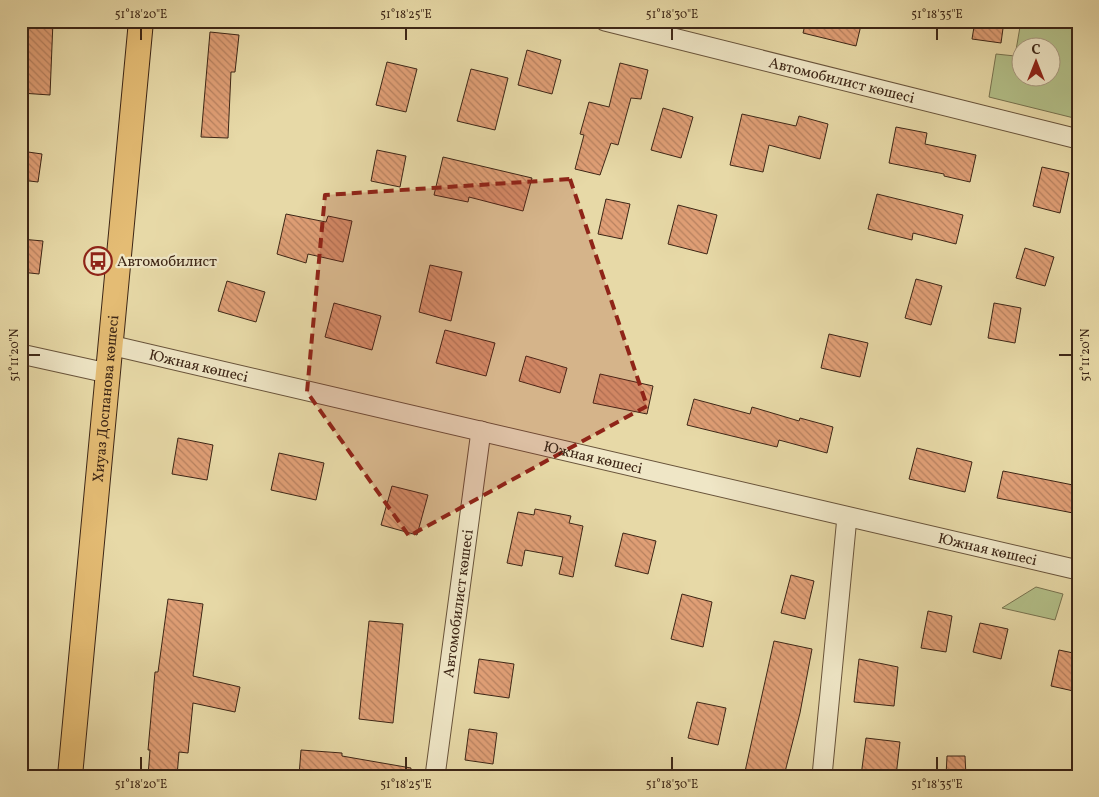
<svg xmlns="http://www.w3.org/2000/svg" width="1099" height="797" viewBox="0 0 1099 797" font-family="Vollkorn,serif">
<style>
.green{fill:#b3c089;stroke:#787350;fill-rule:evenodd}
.building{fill:url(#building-back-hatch);stroke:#3d2616}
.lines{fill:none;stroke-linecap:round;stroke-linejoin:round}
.minor-casing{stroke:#68533a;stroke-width:21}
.major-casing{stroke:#3d2616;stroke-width:26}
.minor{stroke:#efe6c6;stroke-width:19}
.major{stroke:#e4bc74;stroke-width:24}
.marked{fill:#8f2418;fill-opacity:0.2;stroke:#8f2418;stroke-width:4;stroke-dasharray:10 6;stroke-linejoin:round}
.ticks{fill:none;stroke:#3d2616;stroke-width:2}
.labels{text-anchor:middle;stroke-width:4.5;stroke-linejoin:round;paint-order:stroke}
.street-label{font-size:15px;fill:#3d2616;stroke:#efe6c6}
.poi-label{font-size:15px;fill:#3d2616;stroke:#efe6c6;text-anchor:start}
.neatline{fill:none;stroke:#3d2616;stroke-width:2}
.ticks-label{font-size:12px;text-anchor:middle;fill:#3d2616}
</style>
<defs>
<pattern id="building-back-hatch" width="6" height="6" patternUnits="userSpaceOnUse" patternTransform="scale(1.25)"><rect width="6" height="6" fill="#e09f76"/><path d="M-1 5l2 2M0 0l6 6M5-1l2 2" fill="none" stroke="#b78160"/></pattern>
</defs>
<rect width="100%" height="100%" fill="#e7d9a7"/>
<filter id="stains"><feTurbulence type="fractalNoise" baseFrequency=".004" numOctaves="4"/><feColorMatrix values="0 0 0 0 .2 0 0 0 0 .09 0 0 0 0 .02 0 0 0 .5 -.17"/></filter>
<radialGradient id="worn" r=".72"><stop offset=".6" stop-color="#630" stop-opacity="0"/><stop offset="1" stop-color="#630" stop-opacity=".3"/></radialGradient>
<!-- green -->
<path class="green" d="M1021 21H1078V119L989 97 996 54 1015 56ZM1022 48H1052V78H1022Z
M1036 587 1063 594 1055 620 1002 608Z"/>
<!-- building -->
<path class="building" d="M23 21H53L50 95 21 93Z
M806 21H862L856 46 803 33Z
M975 21H1004L1001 43 972 39Z
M210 32 239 35 235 72H231L228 138 201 137Z
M527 50 561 60 552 94 518 85Z
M387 62 417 69 406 112 376 105Z
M620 63 648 70 641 99 631 98 618 145 611 143 600 175 575 169 584 135 580 134 589 102 609 107Z
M471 69 508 78 495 130 457 121Z
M663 108 693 117 681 158 651 150Z
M742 114 796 126 799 116 828 124 820 159 769 145 763 172 730 165Z
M896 127 927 133 925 144 976 155 970 182 944 176V174L889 163Z
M377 150 406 156 400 187 371 181Z
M21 151 42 154 38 182 21 180Z
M443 157 532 178 523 211 469 197 468 202 434 195Z
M1042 167 1069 173 1060 213 1033 206Z
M877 194 963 215 956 244 913 233 912 240 868 229Z
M606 199 630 204 622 239 598 234Z
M678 205 717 215 707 254 668 244Z
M286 214 326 222 328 216 352 221 343 262 308 254 306 263 277 254Z
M21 239 43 241 39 274 21 272Z
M1025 248 1054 257 1045 286 1016 278Z
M430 265 462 272 451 321 419 312Z
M916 279 942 286 931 325 905 318Z
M227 281 265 292 256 322 218 311Z
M334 303 381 316 372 350 325 337Z
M994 303 1021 308 1015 343 988 338Z
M445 330 495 343 486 376 436 363Z
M829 334 868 343 860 377 821 368Z
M526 356 567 368 560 393 519 381Z
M600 374 653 386 647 414 593 403Z
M694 399 750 414 752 407 799 421 800 418 833 427 827 453 779 440 777 447 687 425Z
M178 438 213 445 207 480 172 474Z
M917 448 972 462 965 492 909 479Z
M279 453 324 463 316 500 271 490Z
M1003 471 1078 486V514L997 498Z
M392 486 428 495 417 535 381 525Z
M535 509 571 516 569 523 583 526 573 577 559 574 563 557 525 550 522 566 507 563 518 512 534 515Z
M623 533 656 541 648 574 615 566Z
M791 575 814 581 805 619 781 613Z
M682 594 712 602 703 647 671 639Z
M168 599 203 604 193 676 240 687 235 712 193 703 188 753 179 752 177 776H148L150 750H148L155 672H158Z
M928 611 952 616 946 652 921 648Z
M369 621 403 624 393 723 359 719Z
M980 623 1008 629 1001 659 973 652Z
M774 641 812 649 800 713 784 776H744Z
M1059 650 1078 654V692L1051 686Z
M479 659 514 664 509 698 474 693Z
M859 659 898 667 894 706 854 702Z
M697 702 726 708 718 745 688 738Z
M469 729 497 733 493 764 465 760Z
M866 738 900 742 896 776H861Z
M301 750 342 753V756L411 768 410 776H299Z
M947 756H965L966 776H946Z"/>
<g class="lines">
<defs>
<g id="minor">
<path id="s1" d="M605 21 1078 139"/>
<path id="s2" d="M110 345 1078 570"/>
<path d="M21 354 107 373"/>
<path id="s3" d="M435 776 481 431"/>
<path d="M822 776 847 517"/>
</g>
<g id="major">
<path id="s4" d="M70 776 141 21"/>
</g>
</defs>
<!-- minor casing -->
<use href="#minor" class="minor-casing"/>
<!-- major casing -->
<use href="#major" class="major-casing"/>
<!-- minor -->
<use href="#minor" class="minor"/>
<!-- major -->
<use href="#major" class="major"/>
</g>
<!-- marked area -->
<path class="marked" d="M570 179 647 406 409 536 307 392 325 195Z"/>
<!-- ticks -->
<path class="ticks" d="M141 28V40M406 28V40M672 28V40M937 28V40M28 355H40M1059 355H1072M141 757V770M406 757V770M672 757V770M937 757V770"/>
<!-- icons -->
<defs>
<symbol id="bus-ring" viewBox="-11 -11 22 22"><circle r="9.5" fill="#efe6c6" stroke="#8f2418" stroke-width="1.5"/><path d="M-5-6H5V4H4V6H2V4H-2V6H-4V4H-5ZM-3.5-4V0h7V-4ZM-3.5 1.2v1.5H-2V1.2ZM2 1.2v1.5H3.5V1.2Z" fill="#8f2418"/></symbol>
</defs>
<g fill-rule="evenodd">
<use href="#bus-ring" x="82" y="245" width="32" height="32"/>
</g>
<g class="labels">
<!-- street labels -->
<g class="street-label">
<text dy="5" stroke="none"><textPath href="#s1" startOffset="244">Автомобилист көшесі</textPath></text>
<text dy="5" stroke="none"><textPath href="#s2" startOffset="91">Южная көшесі</textPath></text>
<text dy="5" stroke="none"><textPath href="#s4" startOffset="379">Хиуаз Доспанова көшесі</textPath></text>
<text dy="5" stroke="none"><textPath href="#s2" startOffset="496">Южная көшесі</textPath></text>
<text dy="5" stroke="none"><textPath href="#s2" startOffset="901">Южная көшесі</textPath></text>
<text dy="5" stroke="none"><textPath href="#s3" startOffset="174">Автомобилист көшесі</textPath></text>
</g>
<!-- poi labels -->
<g class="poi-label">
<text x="117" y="266">Автомобилист</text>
</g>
</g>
<!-- margin -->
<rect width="1099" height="797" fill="none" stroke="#e7d9a7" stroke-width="55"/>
<!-- north arrow -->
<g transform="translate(1036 62)"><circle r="24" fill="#efe6c6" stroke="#a89980"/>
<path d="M0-4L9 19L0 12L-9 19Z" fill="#8f2418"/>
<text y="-8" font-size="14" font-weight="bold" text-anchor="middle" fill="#3d2616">С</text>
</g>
<rect x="28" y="28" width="1044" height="742" class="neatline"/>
<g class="ticks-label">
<text x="141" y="18">51°18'20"E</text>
<text x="406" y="18">51°18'25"E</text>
<text x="672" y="18">51°18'30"E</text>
<text x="937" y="18">51°18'35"E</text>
<text transform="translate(14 355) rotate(-90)" y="4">51°11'20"N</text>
<text transform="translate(1085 355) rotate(-90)" y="4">51°11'20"N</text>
<text x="141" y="788">51°18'20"E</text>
<text x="406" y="788">51°18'25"E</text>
<text x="672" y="788">51°18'30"E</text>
<text x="937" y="788">51°18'35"E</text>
</g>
<rect width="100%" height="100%" filter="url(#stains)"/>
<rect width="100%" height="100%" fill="url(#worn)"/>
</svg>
